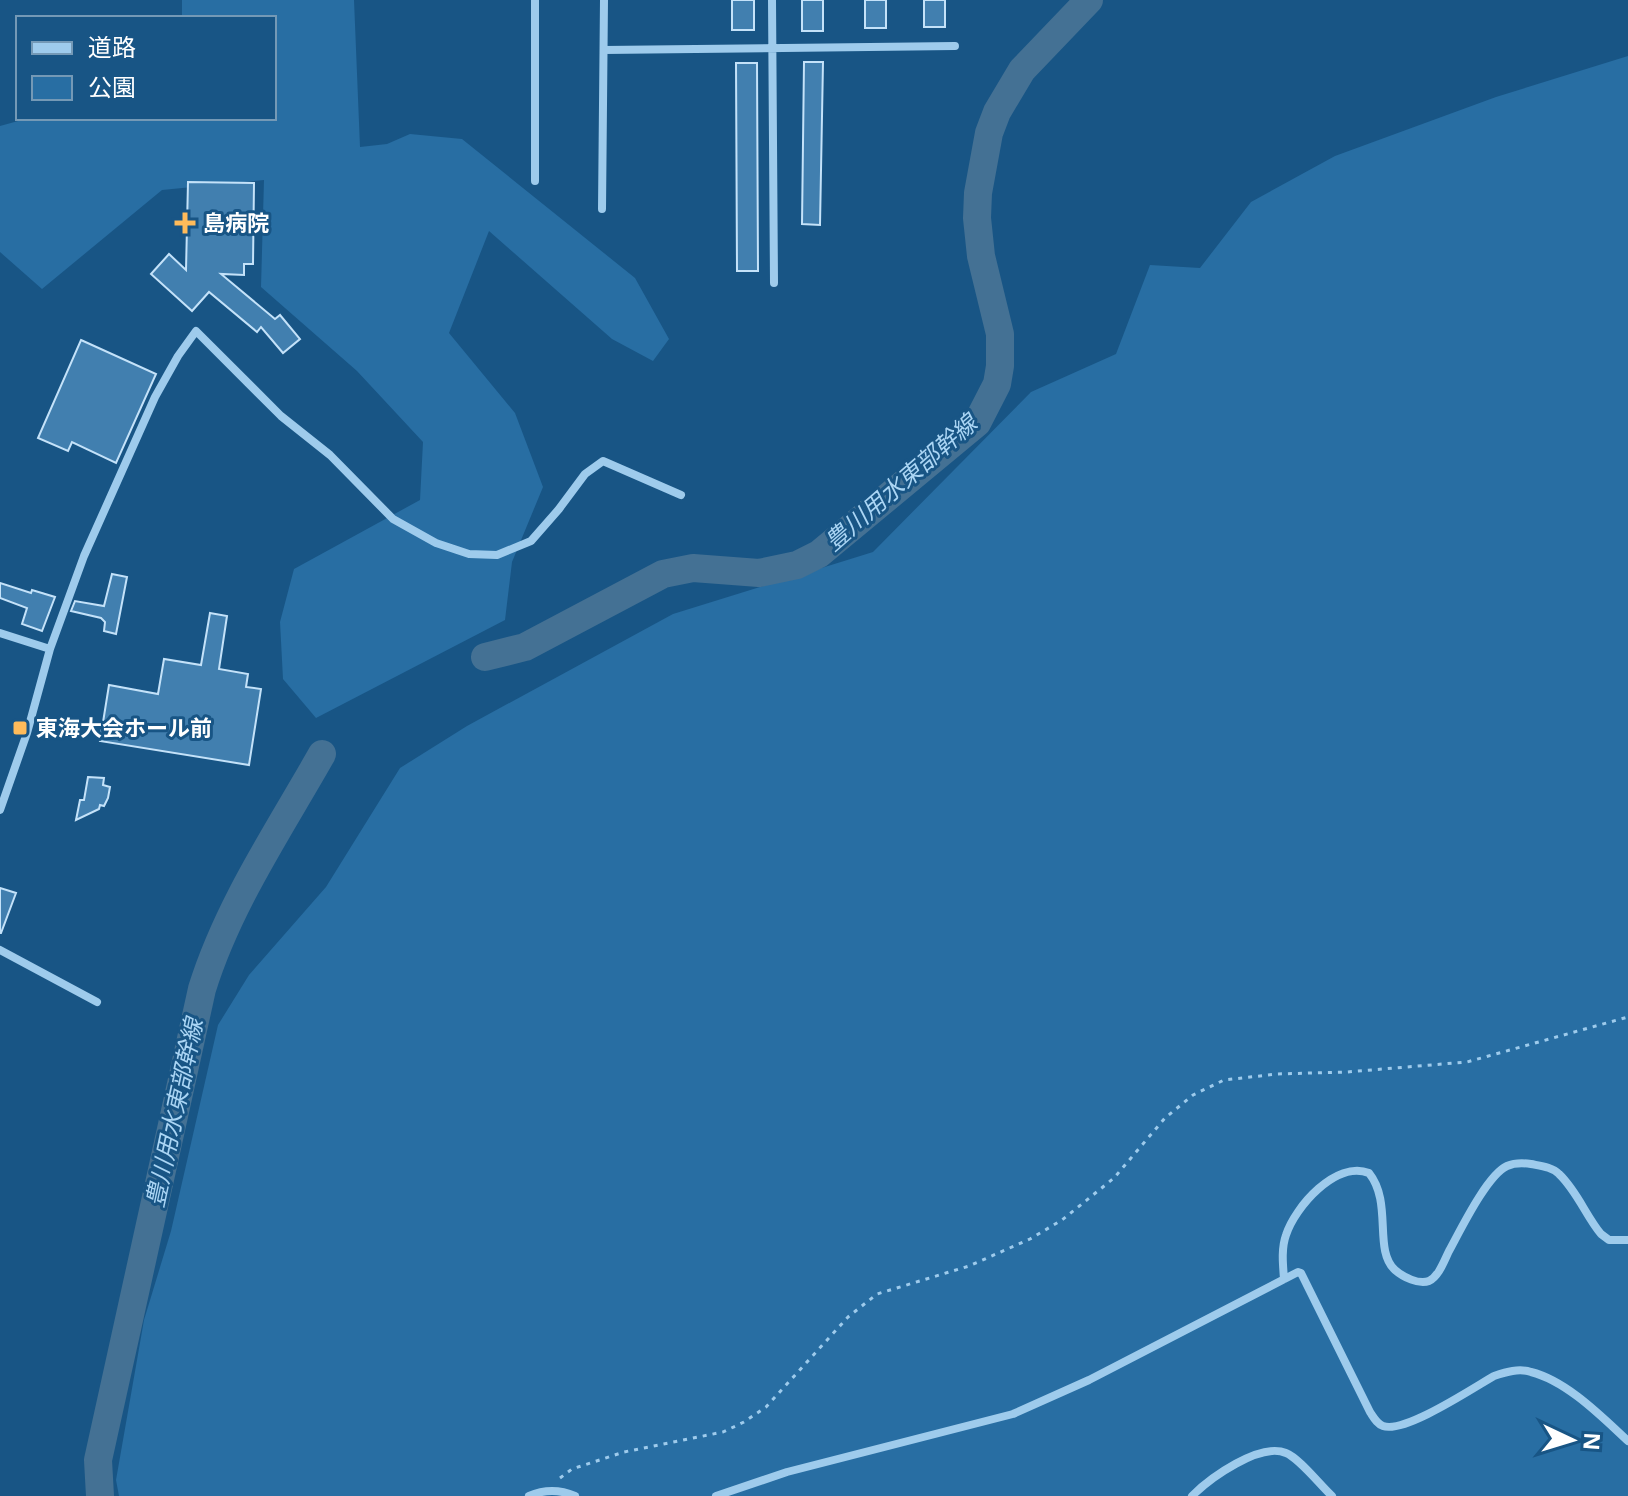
<svg xmlns="http://www.w3.org/2000/svg" width="1628" height="1496" viewBox="0 0 1628 1496" font-family="'Noto Sans','Noto Sans JP',sans-serif">
<style>
.green{fill:#286ea3}
.lines{fill:none;stroke-linecap:round;stroke-linejoin:round}
.river{stroke:#447194;stroke-width:28}
.building{fill:#417faf;stroke:#c4e2f9;stroke-width:2}
.path{stroke:#9ecbec;stroke-width:3;stroke-dasharray:4 6;stroke-linecap:butt}
.minor{stroke:#9ecbec;stroke-width:8}
.poi-dot{fill:#ffbb5a;stroke:#185585;stroke-width:3}
.labels{text-anchor:middle;stroke-width:6;stroke-linejoin:round;paint-order:stroke}
.poi-label{font-size:22px;font-weight:bold;fill:#fff;stroke:#185585;text-anchor:start}
.water-label{font-size:24px;font-style:italic;fill:#aad5f4;stroke:#185585}
</style>
<rect width="100%" height="100%" fill="#185585"/>
<!-- green -->
<path class="green" d="M182 0H354L360 147 387 144 410 134 462 139 635 278 669 339 653 361 612 339 489 231 449 333 515 413 543 487 512 562 505 620 316 718 283 679 280 622 294 569 420 500 423 442 357 371 261 287 264 180 162 190 42 289 0 252V126L29 118H274V18H182Z
M1628 56V1496H119L116 1480 144 1320 171 1231 218 1025 249 975 326 887 400 768 467 726 673 614 873 552 1031 392 1116 354 1150 265 1200 268 1251 202 1335 156 1496 97Z"/>
<g class="lines">
<!-- river -->
<path class="river" d="M485 657 525 647 663 574 693 568 759 573 797 565 819 554 977 423 997 384 1000 366V334L981 256 977 218 978 193 989 133 997 112 1022 70 1089 0
M100 1496 98 1460 202 989C228 905 279 830 322 754"/>
</g>
<!-- building -->
<path class="building" d="M732 0H754V30H732Z
M802 0H823V31H802Z
M865 0H886V28H865Z
M924 0H945V27H924Z
M804 62H823L820 225 802 224Z
M736 63H757L758 271H737Z
M188 182 254 183 253 264H244V275L221 274 275 319 280 315 300 339 283 353 261 327 257 332 209 292 192 311 151 274 169 254 186 270Z
M81 340 156 374 116 463 72 442 68 451 38 438Z
M112 574 127 577 116 634 104 631 105 622 101 618 71 611 75 601 104 606Z
M0 583 31 593 32 590 55 597 42 631 22 624 27 608 0 598Z
M210 613 227 616 219 669 248 674 246 687 261 689 249 765 100 741 109 685 158 694 164 659 201 665Z
M88 777 104 778 103 785 110 787 108 798 104 806 100 805 99 809 76 820 80 800H84Z
M0 888 16 893 1 933H0Z"/>
<g class="lines">
<!-- path -->
<path class="path" d="M560 1478 572 1469 624 1452 723 1432 744 1422 766 1407 848 1317 877 1294 969 1266 1030 1239 1062 1220 1114 1178 1165 1118 1193 1095 1224 1080 1277 1074 1347 1072 1467 1062 1628 1017"/>
<!-- minor -->
<path class="minor" d="M535 0V181
M772 0 774 283
M604 50 955 46
M602 209 604 0
M0 633 50 649
M0 810 27 733 50 649 84 556 155 397 178 356 196 331 281 416 330 455 393 519 436 543 469 554 497 555 531 541 559 509 585 474 603 461 681 495
M0 950 97 1002
M1284 1279C1283 1265 1281 1249 1286 1235 1295 1207 1336 1160 1369 1173 1393 1203 1373 1250 1395 1270 1403 1277 1419 1285 1429 1281 1439 1276 1444 1261 1449 1251 1460 1231 1487 1175 1507 1166 1514 1163 1524 1163 1531 1164 1541 1166 1552 1167 1559 1174 1577 1191 1586 1216 1601 1234L1609 1240H1628
M529 1496C545 1489 559 1489 575 1496
M716 1496 787 1472 1013 1414 1089 1380 1298 1272 1301 1273 1370 1412C1374 1418 1377 1424 1383 1426 1404 1434 1473 1388 1494 1376 1506 1372 1519 1368 1531 1372 1567 1381 1602 1417 1628 1441
M1192 1496C1210 1478 1260 1442 1286 1453 1299 1458 1320 1485 1332 1496"/>
</g>
<!-- markers -->
<g class="poi-dot">
<path d="M181 211h8v8h8v8h-8v8h-8v-8h-8v-8h8z"/>
<rect x="12" y="720" width="16" height="16" rx="4"/>
</g>
<g class="labels">
<!-- poi labels -->
<g class="poi-label">
<text x="203" y="231">島病院</text>
<text x="36" y="736">東海大会ホール前</text>
</g>
<!-- water labels -->
<g class="water-label">
<text transform="translate(901 483) rotate(-41)" y="8">豊川用水東部幹線</text>
<text transform="translate(175 1113) rotate(-78)" y="8">豊川用水東部幹線</text>
</g>
</g>
<!-- legend -->
<rect x="16" y="16" width="260" height="104" fill="#185585" stroke="#7499b6" stroke-width="2"/>
<rect x="32" y="42" width="40" height="12" fill="#9ecbec" stroke="#7499b6" stroke-width="2"/>
<text x="88" y="56" font-size="24" fill="#ffffff">道路</text>
<rect x="32" y="76" width="40" height="24" fill="#286ea3" stroke="#7499b6" stroke-width="2"/>
<text x="88" y="96" font-size="24" fill="#ffffff">公園</text>
<!-- north arrow -->
<g transform="translate(1572 1440) rotate(94)" stroke="#185585" stroke-width="6" paint-order="stroke">
<path d="M0-6L14 30L0 20L-14 30Z" fill="#ffffff"/>
<text y="-12" font-size="22" font-weight="bold" text-anchor="middle" fill="#ffffff">N</text>
</g>
</svg>
